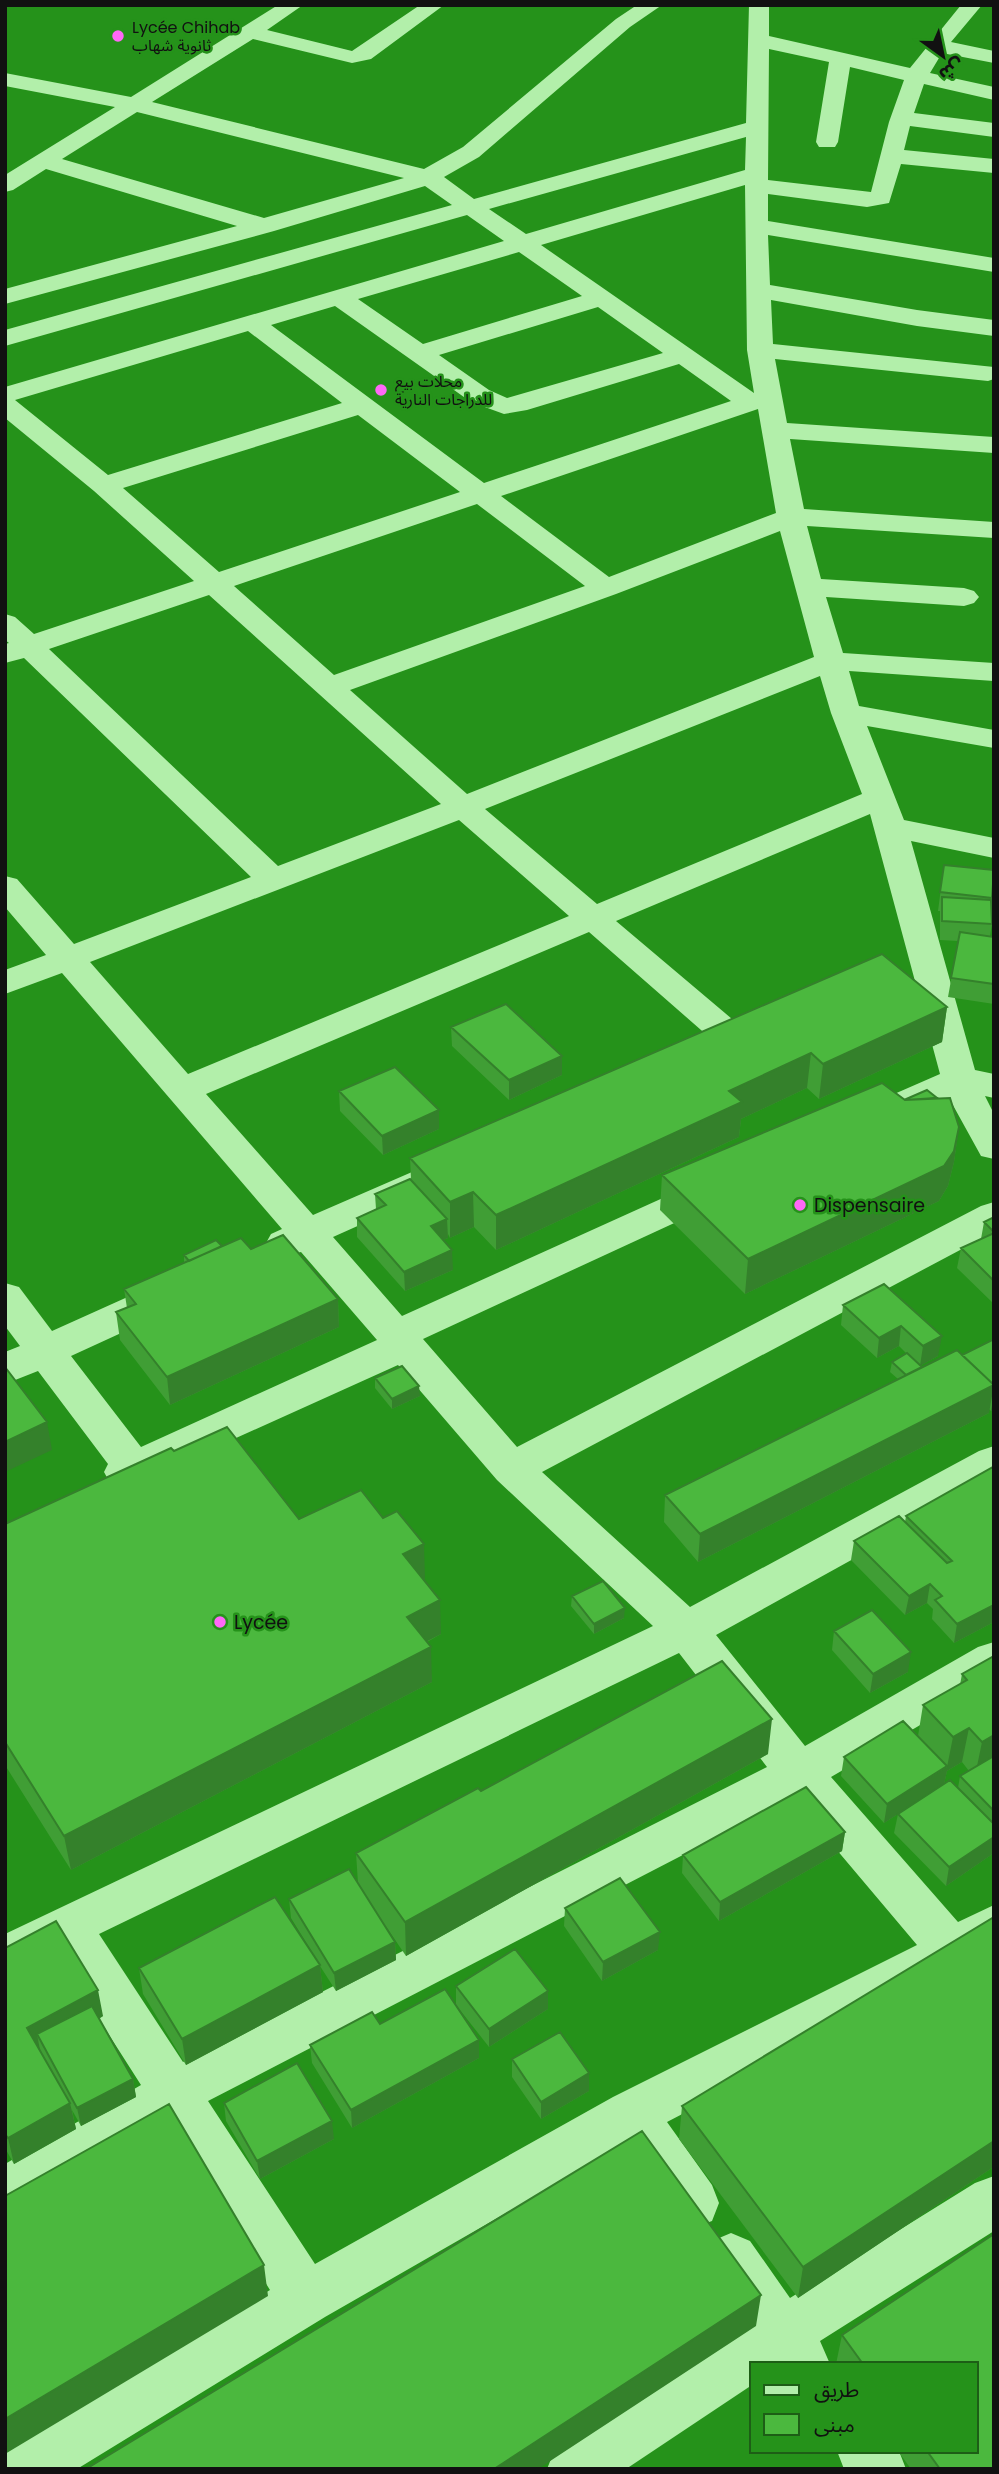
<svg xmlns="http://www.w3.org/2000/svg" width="999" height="2474" viewBox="0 0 999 2474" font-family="Poppins,'Noto Sans Arabic',sans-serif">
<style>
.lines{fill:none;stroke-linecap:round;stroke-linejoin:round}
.minor{fill:#b2efaa;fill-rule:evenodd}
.wall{fill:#409e35;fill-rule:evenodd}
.shaded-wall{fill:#34812b}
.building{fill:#4bb83e;stroke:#34812b;stroke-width:2}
.poi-dot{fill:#ff68f6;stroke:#25921a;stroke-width:2.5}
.labels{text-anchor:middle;stroke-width:5;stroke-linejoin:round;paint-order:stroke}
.far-poi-label{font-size:16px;fill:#111;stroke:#25921a;text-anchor:start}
.poi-label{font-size:19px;fill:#111;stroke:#25921a;text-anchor:start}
</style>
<rect width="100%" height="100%" fill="#25921a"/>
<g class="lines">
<!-- minor -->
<path class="minor" d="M278 5H303L267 30 352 51 420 5H444L371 59 352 63 253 39 152 102 424 169 463 147 616 19 637 5H662L630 27 479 157 444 177 474 199 746 123 749 5H769V36L910 68 961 5H982L951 42 994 51V63L942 53 930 73 994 87V100L924 84 914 113 994 123V137L910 126 904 150 994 159V173L901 164 889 203 867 207 768 194V221L994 258V272L768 235 770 285 917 310 994 320V336L917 326 771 300 773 344 994 367V379L988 381 775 359 787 423 994 437V453L790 439 804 509 994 522V538L807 526 821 579 964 588 974 591 979 597 974 603 964 606 826 597 843 653 994 663V681L849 671 859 706 994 730V748L867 726 904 820 994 838V858L911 841 975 1070 994 1074V1098L985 1096 994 1114V1159L981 1156 949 1098 895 1123 882 1126 869 1123 864 1114 869 1105 940 1074 870 814 616 921 751 1035 756 1043 751 1051 738 1054 725 1051 589 932 206 1094 313 1215 412 1172 425 1168 438 1172 444 1181 438 1190 333 1237 402 1316 696 1183 709 1179 722 1183 728 1192 722 1201 423 1339 517 1447 981 1206 994 1202V1232L542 1472 690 1607 979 1451 994 1446V1481L716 1635 805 1746 978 1647 994 1642V1682L831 1777 958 1922 994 1905V1952L667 2122 712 2185 719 2203 712 2221 693 2228 674 2221 623 2146 325 2317 77 2469H5V2448L270 2290 166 2125 24 2211 5 2218V2164L141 2085 58 1955 5 1980V1934L653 1626 497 1480 398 1365 125 1488 110 1483 104 1472 108 1464 38 1371 5 1384V1352L20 1346 5 1326V1283L19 1287 52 1331 152 1286 166 1282 180 1286 186 1296 180 1306 71 1356 141 1447 377 1340 301 1252 285 1256 271 1252 266 1243 271 1234 282 1229 62 973 5 994V970L46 955 5 907V876L17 879 74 944 251 877 24 658 5 663V644L9 643 5 640V614L15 617 34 634 194 581 94 491 5 418V387L504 241 467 215 5 346V330L452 205 425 186 274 231 5 304V289L237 226 46 169 13 190 5 192V175L115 107 5 86V73L131 97ZM769 49 829 62 816 142 819 147H835L838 142 850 67 904 80 889 122 871 192 768 180ZM137 112 404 178 264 218 62 159ZM746 137 745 170 526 234 489 209ZM745 185 747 350 754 393 541 245ZM519 252 582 296 423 344 358 299ZM335 306 471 402 504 414 527 410 679 364 731 401 484 483 271 325ZM598 307 663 353 507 398 489 390 439 355ZM248 331 342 403 108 475 15 400ZM758 409 776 513 609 577 501 496ZM358 415 460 492 219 572 123 488ZM477 504 585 586 334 675 234 586ZM780 531 814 657 467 794 350 690 616 594ZM209 595 441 804 278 866 49 649ZM820 676 831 713 862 794 597 904 485 809ZM459 820 569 916 188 1074 90 962ZM679 1653 767 1767 183 2062 99 1934ZM793 1798 917 1945 613 2097 315 2264 208 2101Z
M994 2176V2231L820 2341 830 2364H752V2385L626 2469H547L555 2449 745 2326 712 2277 704 2259 712 2241 731 2233 750 2241 790 2298 975 2183Z
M837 2451H899L906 2469H844Z"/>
</g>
<!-- wall -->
<path class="wall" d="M944 865 994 884 991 907 992 924 990 936 994 937V1004L948 997 958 941 940 940V911H938Z
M947 1007 942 1042 819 1099 807 1088 741 1119 739 1137 496 1250 474 1227 450 1238 448 1234V1238L443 1240 453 1270 405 1291 357 1237V1218L376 1209 375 1194 411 1179 410 1158Z
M451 1027 562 1075 509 1100 452 1046Z
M339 1091 439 1110V1129L383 1155 340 1111Z
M904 1100 959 1127 954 1162 948 1186 939 1201 745 1294 660 1210 662 1175Z
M994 1217V1304L957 1268 961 1248 981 1239 984 1222Z
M222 1246 251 1249 338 1299 339 1327 170 1405 120 1340 116 1312 127 1308 124 1289 184 1263V1255Z
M884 1284 938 1356 921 1365 922 1367 962 1355 994 1339V1409L991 1411 989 1409V1413L698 1562 664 1522 665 1495 898 1379 890 1372 892 1362 907 1354 899 1346 877 1358 841 1325 843 1305Z
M375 1378 420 1396 392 1409 375 1388Z
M174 1451 299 1519 425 1579H424L441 1634 427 1642 432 1682 71 1870 5 1765V1524Z
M994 1467V1622L954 1643 932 1619 933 1609 927 1603 905 1615 851 1560 854 1541 905 1522 906 1516Z
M572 1596 624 1618 594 1634 571 1606Z
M834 1631 908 1672 870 1693 832 1650Z
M994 1656V1853L946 1886 894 1833 898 1814 884 1823 841 1776 844 1757 918 1736 923 1705 960 1685 962 1674ZM962 1762 969 1771 960 1776 958 1788 944 1784 947 1771Z
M768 1754 406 1956 385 1925 395 1942 396 1960 336 1991 320 1966 323 1992 186 2065 143 1994 139 1968 315 1957 291 1918 289 1899 358 1883 356 1853 481 1791Z
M845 1832 842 1851 719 1921 682 1873 683 1855Z
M565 1908 658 1950 602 1981 564 1926Z
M994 1917V2170L992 2168 798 2298 679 2139 682 2106Z
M5 1948 103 2016 99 2019 133 2079 136 2097 81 2126 72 2110 76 2129 14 2164 5 2148Z
M456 1986 548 1991V2009L489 2047 456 2005Z
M310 2045 479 2058 352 2128 312 2063Z
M512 2059 589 2091 541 2119 512 2077Z
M224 2103 334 2139 260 2179 226 2121Z
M994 2234V2469H911L898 2451H976V2364H836L842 2335Z"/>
<!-- shaded-wall -->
<path class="shaded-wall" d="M947 1007 942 1042 819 1099 823 1064Z
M811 1053 807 1088 741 1119 739 1137 496 1250V1215L729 1091Z
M562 1056V1075L509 1100V1080Z
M439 1110V1129L383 1155 382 1136Z
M959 1127 954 1162 948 1186 939 1201 745 1294 748 1259Z
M473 1192 474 1227 450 1238V1202Z
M447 1219 448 1238 431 1246V1226Z
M452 1250 453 1270 405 1291 404 1272Z
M338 1299 339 1327 170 1405 167 1377Z
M901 1326 899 1346 877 1358 879 1338Z
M942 1336 938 1356 920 1366 923 1346Z
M994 1385 989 1413 698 1562 700 1534Z
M419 1386 420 1396 392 1409V1399Z
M994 1395V1409L991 1411Z
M47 1422 52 1450 5 1472V1442Z
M424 1544 425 1579 405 1589 403 1554Z
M930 1584 927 1603 905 1615 909 1596Z
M440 1600 441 1634 408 1651 407 1617Z
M994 1605V1622L954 1643 957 1624Z
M625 1608 624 1618 594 1634V1624Z
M431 1647 432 1682 71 1870 64 1836Z
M911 1652 908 1672 870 1693 873 1674Z
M772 1719 768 1754 406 1956 405 1922Z
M969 1728 962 1762 947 1771 944 1785 884 1823 887 1804 947 1767 953 1737Z
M994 1735V1765L975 1776 982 1742Z
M845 1832 842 1851 719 1921 720 1902Z
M994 1837V1853L946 1886 949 1867Z
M660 1932 658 1950 602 1981 603 1962Z
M395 1942 396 1960 336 1991 334 1973Z
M320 1965 323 1992 186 2065 182 2039Z
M98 1990 103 2016 44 2048 37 2034 40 2050 33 2055 27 2028Z
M548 1991V2009L489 2047V2029Z
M479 2040V2058L352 2128 351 2110Z
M589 2073V2091L541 2119V2102Z
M133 2079 136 2097 81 2126 77 2108Z
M70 2103 76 2129 14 2164 8 2138Z
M332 2121 334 2139 260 2179 257 2161Z
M994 2141V2162L992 2168 798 2298 803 2267Z
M264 2265 268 2296 5 2454V2419Z
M761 2295 756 2326 538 2469H494Z"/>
<!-- building -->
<path class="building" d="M944 865 994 870 992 898 940 892Z
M942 897 991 900 992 924 942 921Z
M960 932 994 937V984L951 978Z
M882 954 947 1007 823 1064 811 1053 729 1091 742 1102 496 1215 473 1192 450 1202 410 1158Z
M506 1004 562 1056 509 1080 451 1027Z
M395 1067 439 1110 382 1136 339 1091Z
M882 1083 905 1100 950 1098 959 1127 954 1151 944 1166 748 1259 662 1175Z
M927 1090 937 1098 904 1100Z
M410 1179 447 1219 431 1226 452 1250 404 1272 357 1218 386 1205 375 1194Z
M994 1217V1232L984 1222Z
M994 1233V1281L961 1248Z
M283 1235 338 1299 167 1377 116 1312 136 1304 124 1289 241 1238 251 1249Z
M216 1240 222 1246 189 1261 184 1255Z
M884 1284 942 1336 923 1346 901 1326 879 1338 843 1305Z
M994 1339V1385L962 1355Z
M957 1350 994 1385 700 1534 665 1495Z
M907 1353 922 1367 906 1375 892 1362Z
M402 1366 419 1386 392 1399 375 1378Z
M5 1367 47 1422 5 1442Z
M227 1427 299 1519 361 1490 383 1518 397 1511 424 1544 403 1554 440 1600 407 1617 431 1647 64 1836 5 1742V1524L171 1448 174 1451Z
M993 1467 994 1605 957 1624 935 1600 942 1596 930 1584 909 1596 854 1541 899 1516 947 1563 952 1561 906 1516Z
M603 1581 625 1608 594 1624 572 1596Z
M872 1610 911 1652 873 1674 834 1631Z
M994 1656V1735L982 1742 969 1728 953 1737 923 1705 967 1680 962 1674Z
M722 1661 772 1719 405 1922 356 1853 478 1788 481 1791Z
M903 1721 947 1766 887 1804 844 1757Z
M994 1756V1811L960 1776Z
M950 1780 994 1824V1837L949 1867 898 1814Z
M806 1787 845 1832 720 1902 683 1855Z
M349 1869 395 1942 334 1973 289 1899Z
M620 1878 660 1932 603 1962 565 1908Z
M275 1897 320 1965 182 2039 139 1968Z
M994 1917V2141L803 2267 682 2106Z
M56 1921 98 1990 27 2028 70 2103 8 2138 5 2134V1948Z
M515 1949 548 1991 489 2029 456 1986Z
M445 1989 479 2040 351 2110 310 2045 372 2012 380 2024Z
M92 2006 133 2079 77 2108 37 2034Z
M560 2032 589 2073 541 2102 512 2059Z
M297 2063 332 2121 257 2161 224 2103Z
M169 2104 264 2265 5 2419V2196Z
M642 2131 761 2295 494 2469H86Z
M994 2234V2469H940L927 2451H976V2364H863L842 2335Z"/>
<!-- markers -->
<g class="poi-dot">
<circle cx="118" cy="36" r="7"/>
<circle cx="381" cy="390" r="7"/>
<circle cx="800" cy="1205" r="7"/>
<circle cx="220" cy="1622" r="7"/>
</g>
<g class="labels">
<!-- far-poi labels -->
<g class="far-poi-label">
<text x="132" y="33">Lycée Chihab<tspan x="132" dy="18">ثانوية شهاب</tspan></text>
<text x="395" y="387">محلات بيع<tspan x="395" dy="18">للدراجات النارية</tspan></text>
</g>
<!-- poi labels -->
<g class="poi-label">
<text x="814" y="1212">Dispensaire</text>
<text x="234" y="1629">Lycée</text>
</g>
</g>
<!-- border -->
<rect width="999" height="2474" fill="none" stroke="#111111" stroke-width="14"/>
<!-- legend -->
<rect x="750" y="2362" width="228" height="91" fill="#25921a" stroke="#1d5e16" stroke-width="2"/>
<rect x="764" y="2385" width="35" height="10" fill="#b2efaa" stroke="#1d5e16" stroke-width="2"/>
<text x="814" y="2397" font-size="21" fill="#111111">طريق</text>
<rect x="764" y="2414" width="35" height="21" fill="#4bb83e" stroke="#1d5e16" stroke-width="2"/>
<text x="814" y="2432" font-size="21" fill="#111111">مبنى</text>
<!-- north arrow -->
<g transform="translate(943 56) rotate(147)" stroke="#25921a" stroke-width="5" paint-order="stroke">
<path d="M0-5L12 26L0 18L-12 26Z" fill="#111111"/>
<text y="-10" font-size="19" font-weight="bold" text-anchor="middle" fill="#111111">ش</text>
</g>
</svg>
